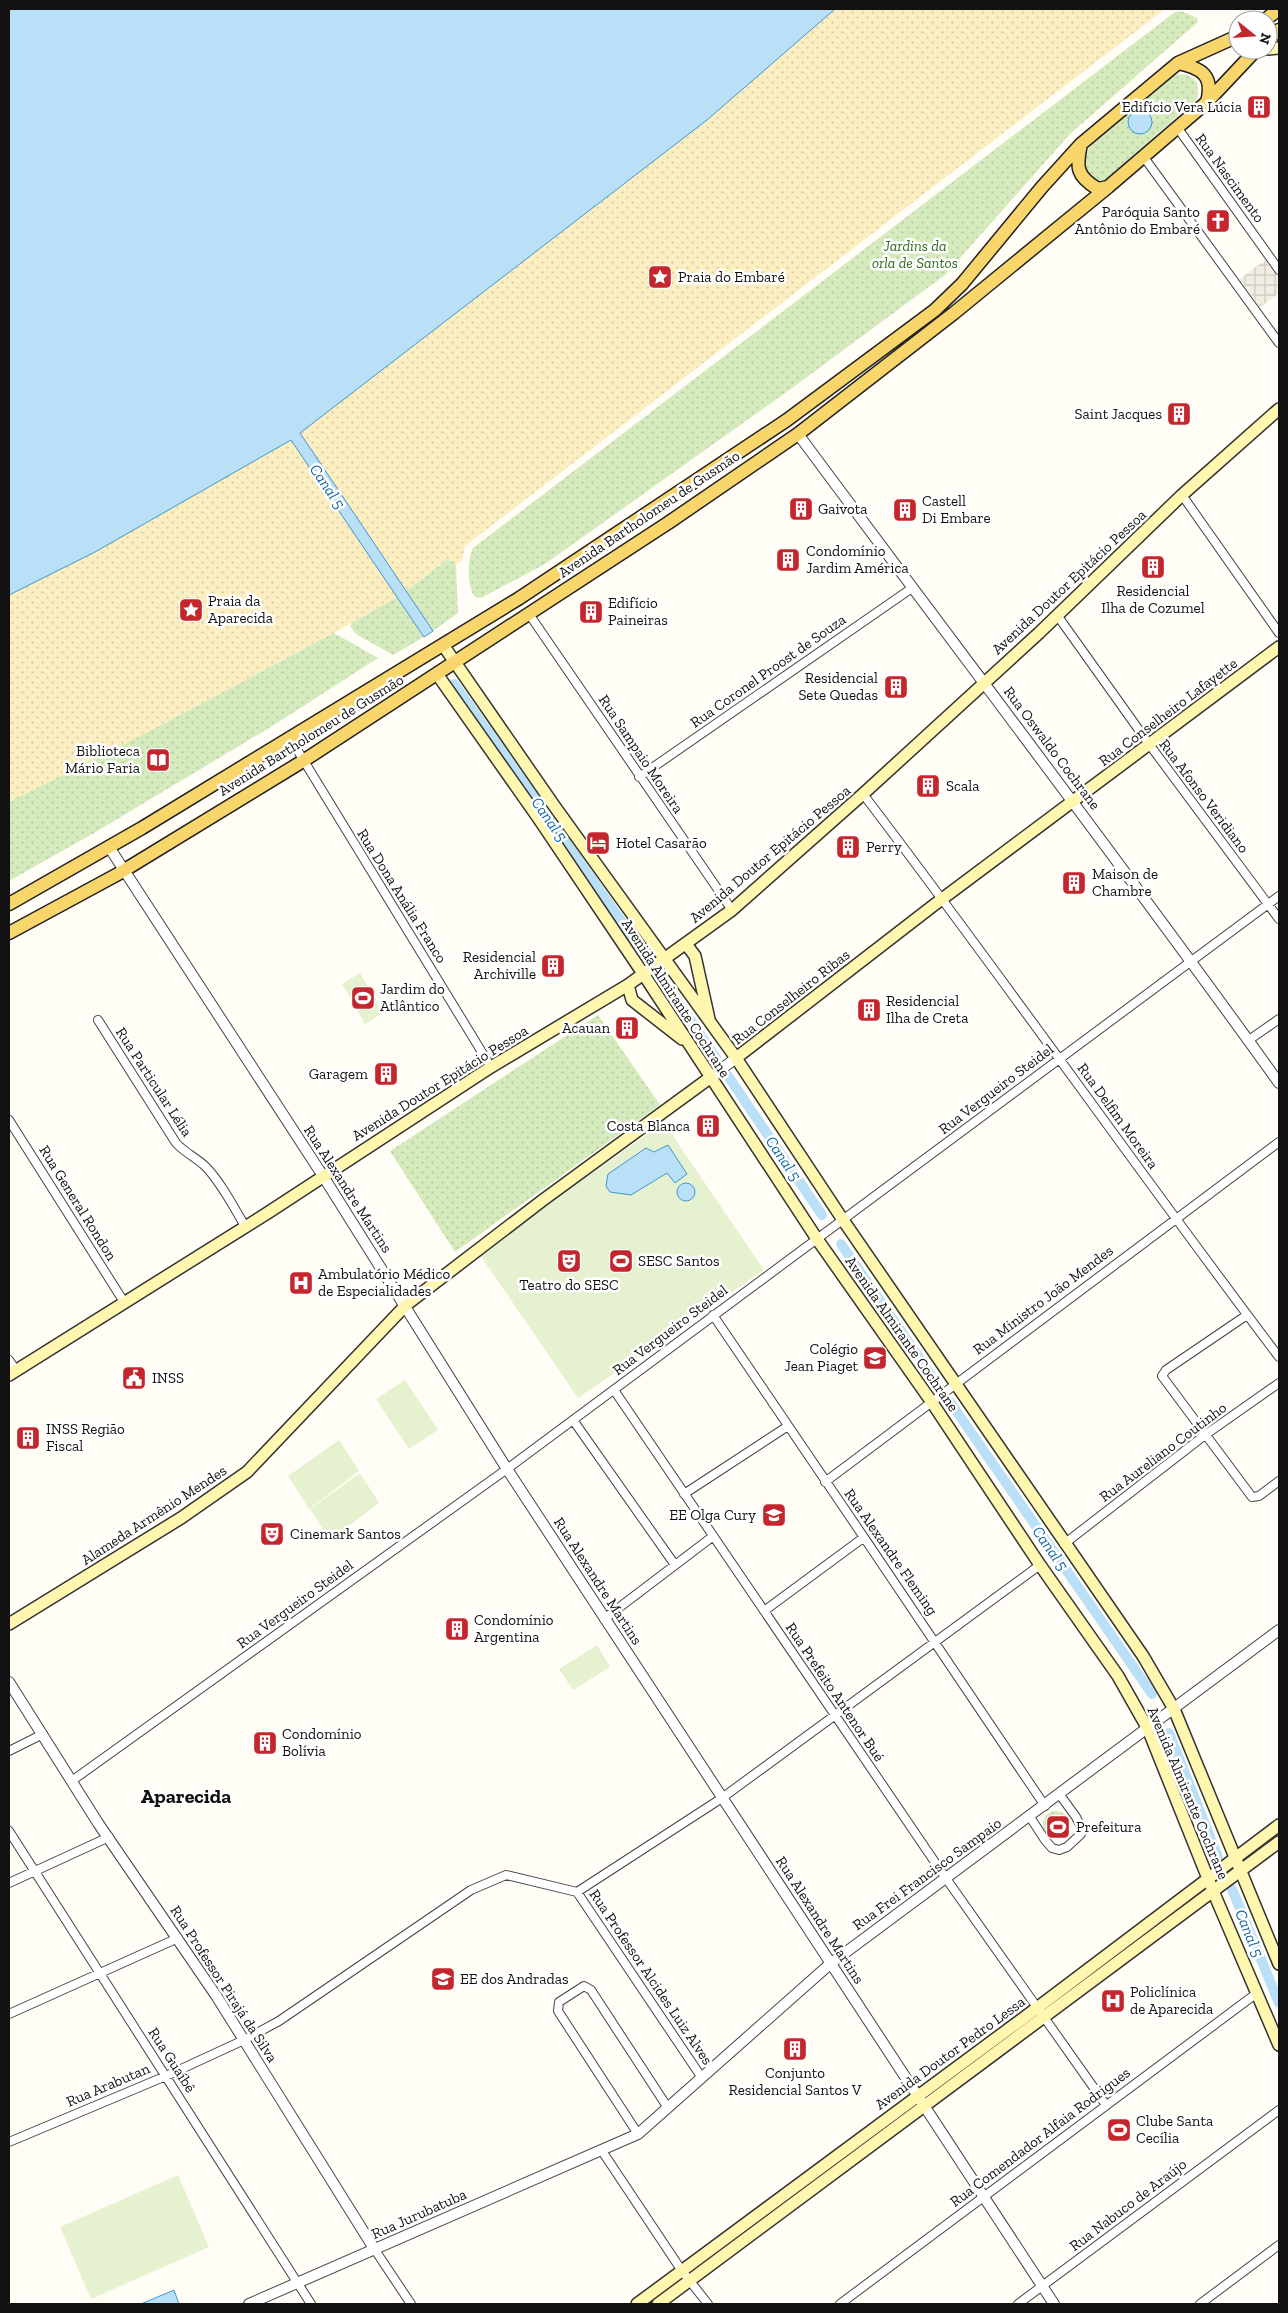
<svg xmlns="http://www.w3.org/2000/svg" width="1288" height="2313" viewBox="0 0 1288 2313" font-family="'Zilla Slab',serif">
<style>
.sand{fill:url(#sand-dots)}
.park{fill:url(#park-dots)}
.pitch{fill:#e6f2cf}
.plaza{fill:url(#plaza-grid)}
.water{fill:#b9e0f7;stroke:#3f96cf}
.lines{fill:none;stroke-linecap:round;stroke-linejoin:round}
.canal{stroke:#b9e0f7;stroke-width:10}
.minor-casing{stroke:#444;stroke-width:10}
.tertiary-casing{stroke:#444;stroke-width:12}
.secondary-casing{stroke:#333;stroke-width:14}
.primary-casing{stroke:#222;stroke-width:15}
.minor{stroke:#fff;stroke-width:8}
.tertiary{stroke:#fff;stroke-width:10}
.secondary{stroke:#fff6b0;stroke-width:11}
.primary{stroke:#f9d66b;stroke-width:12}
.labels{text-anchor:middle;stroke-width:5;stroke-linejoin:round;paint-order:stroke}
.poi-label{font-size:15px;fill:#111;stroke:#fff;text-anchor:start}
.street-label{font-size:15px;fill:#111;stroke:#fff}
.park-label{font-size:15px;font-style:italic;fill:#2f6b1f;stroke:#fff}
.water-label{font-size:16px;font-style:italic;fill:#1768a6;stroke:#fff}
.district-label{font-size:20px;font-weight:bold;fill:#111;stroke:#fff}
</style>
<defs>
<pattern id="sand-dots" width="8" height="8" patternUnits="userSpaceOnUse" patternTransform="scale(1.25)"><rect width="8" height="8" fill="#fbeec1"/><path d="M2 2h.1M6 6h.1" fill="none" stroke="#d6cba5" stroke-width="1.8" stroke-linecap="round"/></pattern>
<pattern id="park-dots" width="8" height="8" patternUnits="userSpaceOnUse" patternTransform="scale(1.25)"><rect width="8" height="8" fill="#d5ebbd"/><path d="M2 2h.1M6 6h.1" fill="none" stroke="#b6c8a1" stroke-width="1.8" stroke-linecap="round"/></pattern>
<pattern id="plaza-grid" width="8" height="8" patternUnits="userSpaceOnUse" patternTransform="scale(1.25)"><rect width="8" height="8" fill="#f1ede2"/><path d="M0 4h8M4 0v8" fill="none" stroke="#cecac1"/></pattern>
</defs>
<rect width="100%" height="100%" fill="#fffdf5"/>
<!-- sand -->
<path class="sand" d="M835 9H1165L465 546 462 560 456 565 453 561 447 560 402 594 334 633 146 733 9 802V595L95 552 707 120Z"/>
<!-- park -->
<path class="park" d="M1181 11 1197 18 1198 22 1070 134 945 275 788 391 545 564 481 598 475 597C467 587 467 560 473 548L1175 12Z
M1178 74 1188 75 1197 82 1198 95 1196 100 1105 180C1089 183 1086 172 1083 159L1093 142 1164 80Z
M447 560 453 561 456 565 458 613 433 631 406 591Z
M397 597 424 637 393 655 356 634 350 626 352 623Z
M334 633 378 658 274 725 94 833 9 881V802L146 733Z
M598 1015 660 1105 455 1252 390 1151Z
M1043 1824a13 13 0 1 1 26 0a13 13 0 1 1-26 0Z"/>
<!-- pitch -->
<path class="pitch" d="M360 973 383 1013 365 1024 342 984Z
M664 1123 764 1270 578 1398 478 1252Z
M405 1380 438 1430 409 1449 376 1399Z
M339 1440 359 1471 309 1509 288 1476Z
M360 1473 379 1503 330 1540 310 1509Z
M597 1645 610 1667 573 1690 559 1669Z
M178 2175 209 2247 91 2299 60 2227Z"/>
<!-- plaza -->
<path class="plaza" d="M1265 260 1279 279V293L1260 307 1240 279Z"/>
<!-- water -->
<path class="water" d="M9 9H835L707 120 300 433 433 631 424 637 291 440 95 552 9 595Z
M1128 122a12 12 0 1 1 24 0a12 12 0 1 1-24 0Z
M668 1145 687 1174 675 1183 667 1173 631 1195 610 1192 606 1186 608 1174 646 1148 654 1152Z
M677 1192a9 9 0 1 1 18 0a9 9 0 1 1-18 0Z
M174 2290 179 2304H141Z"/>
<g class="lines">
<!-- canal -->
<path class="canal" d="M454 684 645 955
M661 977 716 1058
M728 1076 822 1215
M841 1244 931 1375
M950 1402 1152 1694
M1169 1733 1218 1857
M1232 1889 1279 2003"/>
<defs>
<path id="minor" d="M1177 127 1279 270
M1143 156 1279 343
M1182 495 1279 633
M529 614 732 910
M1057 615 1149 744 1279 919
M290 738 491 1067
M639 777 912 588
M863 794C1005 980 1138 1171 1279 1357
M98 1020 176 1143C185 1153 197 1158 206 1167 222 1184 233 1206 245 1226
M1249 1040 1279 1019
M9 1120 124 1302
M713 1315C824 1479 935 1641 1045 1806
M1247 1315 1166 1370 1162 1376 1252 1497 1259 1496 1279 1481
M9 1360 16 1370
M614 1390 945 1877 1106 2105
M573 1420 675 1565
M825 1482 1279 1142
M684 1494 788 1426
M1064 1544 1205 1435 1279 1383
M764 1611 863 1538
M604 1619 712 1537
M9 1751 43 1734
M73 1780 507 1469 1279 896
M1030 1817 1045 1840 1052 1848 1059 1850 1067 1847 1081 1834V1827L1076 1817 1060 1795
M9 1831 311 2304
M9 1883 109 1837
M577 1892 702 2078
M9 2014 178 1938
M638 2134 558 2011 559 2002 584 1986 591 1990 668 2108
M9 2142 166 2076 244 2040 279 2021 471 1890 506 1875 577 1892 722 1798 1040 1565
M602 2151 682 2271 708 2304
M375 2250 411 2304
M840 2304 1257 1993
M1018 2304 1279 2110
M1200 2304 1279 2245"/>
<path id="tertiary" d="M798 434C958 650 1122 864 1279 1083
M109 847 323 1176 507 1469 1054 2304
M711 1077 736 1058
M9 1682 98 1823 217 1997 375 2250
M249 2304 638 2134 830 1964 1279 1630"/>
<path id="secondary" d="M1268 49 1279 48
M443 645 555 807 736 1058 843 1220 1143 1656 1174 1709 1279 1964
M437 674 539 819 644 975 817 1239 931 1401 1040 1565 1118 1676 1148 1729 1213 1891 1279 2045
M686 944 695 956 709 1019
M628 985 632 1000 682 1039
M736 1058 934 905 1279 647
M9 1375 269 1212 491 1067 628 985 732 910 863 794 1039 633 1182 495 1279 409
M9 1624 181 1518 247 1472 406 1305 543 1200 711 1077
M637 2304 1037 2008 1279 1825
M658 2304 1279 1842"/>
<path id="primary" d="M1265 20 1279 9
M1268 39 1279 30
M1178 63C1202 68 1214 76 1207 102
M1081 144C1076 167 1076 176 1098 189L1108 187
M9 904 142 828 518 599 787 420 935 310 962 284 1042 187 1081 144 1178 63 1238 36
M9 933 118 874 303 761 668 523 798 434 954 313 1108 187 1207 102 1256 50"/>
</defs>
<!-- minor casing -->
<use href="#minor" class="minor-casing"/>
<!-- tertiary casing -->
<use href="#tertiary" class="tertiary-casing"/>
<!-- secondary casing -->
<use href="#secondary" class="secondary-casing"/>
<!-- primary casing -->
<use href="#primary" class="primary-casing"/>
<!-- minor -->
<use href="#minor" class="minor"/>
<!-- tertiary -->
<use href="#tertiary" class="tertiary"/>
<!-- secondary -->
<use href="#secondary" class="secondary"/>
<!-- primary -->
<use href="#primary" class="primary"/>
</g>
<!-- icons -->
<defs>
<symbol id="building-square" viewBox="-11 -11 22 22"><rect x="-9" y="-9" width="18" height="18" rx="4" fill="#c4262e" stroke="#fff"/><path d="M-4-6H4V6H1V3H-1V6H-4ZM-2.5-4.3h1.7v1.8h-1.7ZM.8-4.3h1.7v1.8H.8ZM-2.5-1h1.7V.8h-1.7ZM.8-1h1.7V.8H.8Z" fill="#fff"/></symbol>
<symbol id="church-square" viewBox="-11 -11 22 22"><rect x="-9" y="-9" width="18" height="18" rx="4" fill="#c4262e" stroke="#fff"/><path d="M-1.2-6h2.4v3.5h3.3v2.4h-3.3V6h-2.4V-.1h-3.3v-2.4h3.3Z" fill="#fff"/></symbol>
<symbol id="sight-square" viewBox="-11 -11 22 22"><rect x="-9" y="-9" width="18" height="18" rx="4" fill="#c4262e" stroke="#fff"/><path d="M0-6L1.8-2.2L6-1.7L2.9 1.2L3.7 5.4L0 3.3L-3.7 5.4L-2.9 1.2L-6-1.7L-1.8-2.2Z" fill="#fff"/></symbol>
<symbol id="library-square" viewBox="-11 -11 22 22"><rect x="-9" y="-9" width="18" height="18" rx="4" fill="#c4262e" stroke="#fff"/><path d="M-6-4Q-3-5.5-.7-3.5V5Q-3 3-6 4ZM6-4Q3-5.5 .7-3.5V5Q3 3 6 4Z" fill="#fff"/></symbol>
<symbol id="hotel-square" viewBox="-11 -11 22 22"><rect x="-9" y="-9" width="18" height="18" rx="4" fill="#c4262e" stroke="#fff"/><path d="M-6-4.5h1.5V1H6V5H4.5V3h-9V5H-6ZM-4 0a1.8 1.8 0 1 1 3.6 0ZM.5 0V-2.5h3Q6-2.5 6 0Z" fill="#fff"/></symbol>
<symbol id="stadium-square" viewBox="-11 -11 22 22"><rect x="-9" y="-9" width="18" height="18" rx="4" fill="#c4262e" stroke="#fff"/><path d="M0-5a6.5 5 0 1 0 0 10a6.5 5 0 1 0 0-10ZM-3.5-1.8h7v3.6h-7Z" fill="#fff"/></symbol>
<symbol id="theatre-square" viewBox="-11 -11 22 22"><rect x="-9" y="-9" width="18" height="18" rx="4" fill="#c4262e" stroke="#fff"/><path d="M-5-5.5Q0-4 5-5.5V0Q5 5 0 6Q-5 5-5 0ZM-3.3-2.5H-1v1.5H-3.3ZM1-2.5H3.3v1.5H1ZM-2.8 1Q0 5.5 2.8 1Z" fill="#fff"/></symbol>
<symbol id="hospital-square" viewBox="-11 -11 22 22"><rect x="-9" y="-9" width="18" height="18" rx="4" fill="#c4262e" stroke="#fff"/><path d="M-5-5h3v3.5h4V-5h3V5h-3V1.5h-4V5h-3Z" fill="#fff"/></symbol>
<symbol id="school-square" viewBox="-11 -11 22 22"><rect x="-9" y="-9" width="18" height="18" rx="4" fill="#c4262e" stroke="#fff"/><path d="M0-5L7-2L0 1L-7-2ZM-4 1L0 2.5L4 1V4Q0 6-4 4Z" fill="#fff"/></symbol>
<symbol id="civic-square" viewBox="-11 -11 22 22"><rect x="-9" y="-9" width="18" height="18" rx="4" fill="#c4262e" stroke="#fff"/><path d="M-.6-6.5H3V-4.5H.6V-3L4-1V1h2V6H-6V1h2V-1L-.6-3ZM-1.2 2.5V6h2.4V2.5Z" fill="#fff"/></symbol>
</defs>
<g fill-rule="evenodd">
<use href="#building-square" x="1245" y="93" width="28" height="28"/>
<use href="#church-square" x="1204" y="207" width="28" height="28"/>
<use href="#sight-square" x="646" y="263" width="28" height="28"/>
<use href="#building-square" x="1165" y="400" width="28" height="28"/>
<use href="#building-square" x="787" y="495" width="28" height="28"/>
<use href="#building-square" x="891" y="496" width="28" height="28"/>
<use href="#building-square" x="774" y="546" width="28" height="28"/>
<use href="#building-square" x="1139" y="553" width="28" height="28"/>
<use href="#sight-square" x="177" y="596" width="28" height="28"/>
<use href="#building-square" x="577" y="598" width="28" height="28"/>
<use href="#building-square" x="882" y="673" width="28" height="28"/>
<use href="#library-square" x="144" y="746" width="28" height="28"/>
<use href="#building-square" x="914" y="772" width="28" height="28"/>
<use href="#hotel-square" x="584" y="829" width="28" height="28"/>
<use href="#building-square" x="834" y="833" width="28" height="28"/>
<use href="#building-square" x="1060" y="869" width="28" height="28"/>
<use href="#building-square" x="539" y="952" width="28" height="28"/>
<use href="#stadium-square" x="349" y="984" width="28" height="28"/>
<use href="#building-square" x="855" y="996" width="28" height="28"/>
<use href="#building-square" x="613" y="1014" width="28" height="28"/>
<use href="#building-square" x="372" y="1060" width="28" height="28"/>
<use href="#building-square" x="694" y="1112" width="28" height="28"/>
<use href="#theatre-square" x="555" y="1247" width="28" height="28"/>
<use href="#stadium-square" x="607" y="1247" width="28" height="28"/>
<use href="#hospital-square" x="287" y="1269" width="28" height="28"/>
<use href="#school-square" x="861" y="1344" width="28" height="28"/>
<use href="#civic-square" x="120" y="1364" width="28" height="28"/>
<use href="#building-square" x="14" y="1424" width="28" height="28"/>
<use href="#school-square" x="760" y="1501" width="28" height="28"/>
<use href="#theatre-square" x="258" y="1520" width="28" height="28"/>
<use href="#building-square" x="443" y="1615" width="28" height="28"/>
<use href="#building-square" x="251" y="1729" width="28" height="28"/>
<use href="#stadium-square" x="1044" y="1813" width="28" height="28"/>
<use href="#school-square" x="429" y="1965" width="28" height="28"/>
<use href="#hospital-square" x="1099" y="1987" width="28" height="28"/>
<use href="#building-square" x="781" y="2035" width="28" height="28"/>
<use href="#stadium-square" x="1105" y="2116" width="28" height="28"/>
</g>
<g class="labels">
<!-- poi labels -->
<g class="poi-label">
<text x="1242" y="112" text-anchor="end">Edifício Vera Lúcia</text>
<text x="1200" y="217" text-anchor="end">Paróquia Santo<tspan x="1200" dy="17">Antônio do Embaré</tspan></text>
<text x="678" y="282">Praia do Embaré</text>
<text x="1162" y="419" text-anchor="end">Saint Jacques</text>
<text x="922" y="506">Castell<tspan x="922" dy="17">Di Embare</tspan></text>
<text x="818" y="514">Gaivota</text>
<text x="806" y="556">Condomínio<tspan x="806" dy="17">Jardim América</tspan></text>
<text x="1153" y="596" text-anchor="middle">Residencial<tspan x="1153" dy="17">Ilha de Cozumel</tspan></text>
<text x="208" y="606">Praia da<tspan x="208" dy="17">Aparecida</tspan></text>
<text x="608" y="608">Edifício<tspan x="608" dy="17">Paineiras</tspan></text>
<text x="878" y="683" text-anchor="end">Residencial<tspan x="878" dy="17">Sete Quedas</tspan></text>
<text x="140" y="756" text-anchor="end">Biblioteca<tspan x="140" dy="17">Mário Faria</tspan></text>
<text x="946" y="791">Scala</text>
<text x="616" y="848">Hotel Casarão</text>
<text x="866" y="852">Perry</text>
<text x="1092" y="879">Maison de<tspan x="1092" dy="17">Chambre</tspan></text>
<text x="536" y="962" text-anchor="end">Residencial<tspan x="536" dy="17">Archiville</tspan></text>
<text x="380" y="994">Jardim do<tspan x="380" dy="17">Atlântico</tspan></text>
<text x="886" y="1006">Residencial<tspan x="886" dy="17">Ilha de Creta</tspan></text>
<text x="610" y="1033" text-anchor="end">Acauan</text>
<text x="368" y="1079" text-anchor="end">Garagem</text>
<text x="690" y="1131" text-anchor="end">Costa Blanca</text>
<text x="638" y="1266">SESC Santos</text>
<text x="318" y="1279">Ambulatório Médico<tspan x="318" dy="17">de Especialidades</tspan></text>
<text x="569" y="1290" text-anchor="middle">Teatro do SESC</text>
<text x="858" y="1354" text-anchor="end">Colégio<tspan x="858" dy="17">Jean Piaget</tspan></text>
<text x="152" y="1383">INSS</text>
<text x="46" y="1434">INSS Região<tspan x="46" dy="17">Fiscal</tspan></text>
<text x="756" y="1520" text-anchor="end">EE Olga Cury</text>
<text x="290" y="1539">Cinemark Santos</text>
<text x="474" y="1625">Condomínio<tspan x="474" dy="17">Argentina</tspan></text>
<text x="282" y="1739">Condomínio<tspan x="282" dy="17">Bolívia</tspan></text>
<text x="1076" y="1832">Prefeitura</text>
<text x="460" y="1984">EE dos Andradas</text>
<text x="1130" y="1997">Policlínica<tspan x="1130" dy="17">de Aparecida</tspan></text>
<text x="795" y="2078" text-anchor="middle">Conjunto<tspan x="795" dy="17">Residencial Santos V</tspan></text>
<text x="1136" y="2126">Clube Santa<tspan x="1136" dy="17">Cecília</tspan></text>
</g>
<!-- street labels -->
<g class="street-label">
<text transform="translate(1230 178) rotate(54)" y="5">Rua Nascimento</text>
<text transform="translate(649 514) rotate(-34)" y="5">Avenida Bartholomeu de Gusmão</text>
<text transform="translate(1069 582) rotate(-43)" y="5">Avenida Doutor Epitácio Pessoa</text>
<text transform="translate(768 671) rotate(-35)" y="5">Rua Coronel Proost de Souza</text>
<text transform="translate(1168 712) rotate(-37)" y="5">Rua Conselheiro Lafayette</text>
<text transform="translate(311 735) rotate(-32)" y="5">Avenida Bartholomeu de Gusmão</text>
<text transform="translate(1052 748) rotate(53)" y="5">Rua Oswaldo Cochrane</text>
<text transform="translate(641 754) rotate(56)" y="5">Rua Sampaio Moreira</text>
<text transform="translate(1204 796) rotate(53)" y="5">Rua Afonso Veridiano</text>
<text transform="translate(770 854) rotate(-40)" y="5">Avenida Doutor Epitácio Pessoa</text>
<text transform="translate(402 896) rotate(58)" y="5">Rua Dona Anália Franco</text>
<text transform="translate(791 997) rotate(-38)" y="5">Rua Conselheiro Ribas</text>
<text transform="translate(676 998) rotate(57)" y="5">Avenida Almirante Cochrane</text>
<text transform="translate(154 1082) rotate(57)" y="5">Rua Particular Lélia</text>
<text transform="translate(440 1083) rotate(-32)" y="5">Avenida Doutor Epitácio Pessoa</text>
<text transform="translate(996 1089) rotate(-37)" y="5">Rua Vergueiro Steidel</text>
<text transform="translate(1118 1116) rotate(54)" y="5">Rua Delfim Moreira</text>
<text transform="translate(348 1189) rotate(57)" y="5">Rua Alexandre Martins</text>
<text transform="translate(78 1203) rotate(58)" y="5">Rua General Rondon</text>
<text transform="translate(1043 1300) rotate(-37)" y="5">Rua Ministro João Mendes</text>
<text transform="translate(670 1330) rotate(-37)" y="5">Rua Vergueiro Steidel</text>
<text transform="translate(902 1334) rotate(55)" y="5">Avenida Almirante Cochrane</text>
<text transform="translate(1163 1452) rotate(-37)" y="5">Rua Aureliano Coutinho</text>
<text transform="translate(154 1515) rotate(-33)" y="5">Alameda Armênio Mendes</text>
<text transform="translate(891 1552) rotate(55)" y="5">Rua Alexandre Fleming</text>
<text transform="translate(598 1581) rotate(57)" y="5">Rua Alexandre Martins</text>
<text transform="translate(295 1604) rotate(-36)" y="5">Rua Vergueiro Steidel</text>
<text transform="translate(835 1692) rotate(56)" y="5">Rua Prefeito Antenor Bué</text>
<text transform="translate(1188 1793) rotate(67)" y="5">Avenida Almirante Cochrane</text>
<text transform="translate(927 1874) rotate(-36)" y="5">Rua Frei Francisco Sampaio</text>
<text transform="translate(820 1920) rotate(57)" y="5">Rua Alexandre Martins</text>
<text transform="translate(651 1977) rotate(56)" y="5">Rua Professor Alcides Luiz Alves</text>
<text transform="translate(224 1984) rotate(57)" y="5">Rua Professor Pirajá da Silva</text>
<text transform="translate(950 2053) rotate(-36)" y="5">Avenida Doutor Pedro Lessa</text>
<text transform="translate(172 2060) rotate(57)" y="5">Rua Guaíbê</text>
<text transform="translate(108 2085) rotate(-23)" y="5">Rua Arabutan</text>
<text transform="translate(1040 2137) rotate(-37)" y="5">Rua Comendador Alfaia Rodrigues</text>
<text transform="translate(1128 2205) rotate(-37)" y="5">Rua Nabuco de Araújo</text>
<text transform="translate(419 2214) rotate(-24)" y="5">Rua Jurubatuba</text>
</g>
<!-- park labels -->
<g class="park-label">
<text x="915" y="251">Jardins da<tspan x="915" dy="17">orla de Santos</tspan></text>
</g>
<!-- water labels -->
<g class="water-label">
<text transform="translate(328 486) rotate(56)" y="6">Canal 5</text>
<text transform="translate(550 819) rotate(55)" y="6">Canal 5</text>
<text transform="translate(784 1158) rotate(56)" y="6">Canal 5</text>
<text transform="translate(1051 1548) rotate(55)" y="6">Canal 5</text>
<text transform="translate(1250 1933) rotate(67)" y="6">Canal 5</text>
</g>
<!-- district labels -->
<g class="district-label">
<text x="186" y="1803">Aparecida</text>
</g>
</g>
<!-- border -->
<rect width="1288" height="2313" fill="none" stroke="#111111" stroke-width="20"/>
<!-- north arrow -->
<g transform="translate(1253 35) rotate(107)"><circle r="24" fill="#ffffff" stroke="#a0a0a0"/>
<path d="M0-4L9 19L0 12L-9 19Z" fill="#c4262e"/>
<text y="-8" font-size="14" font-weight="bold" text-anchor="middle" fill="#111111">N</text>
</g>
</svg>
